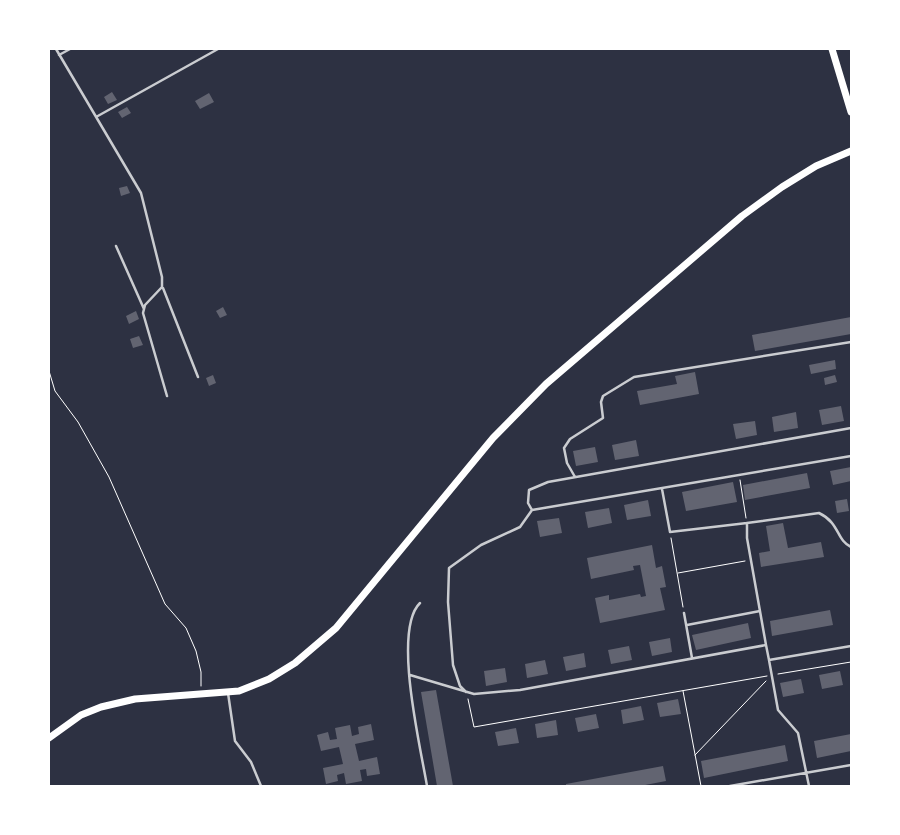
<svg xmlns="http://www.w3.org/2000/svg" width="900" height="835" viewBox="0 0 900 835" font-family="Ubuntu,sans-serif">
<style>
.building{fill:#626471}
.lines{fill:none;stroke-linecap:round;stroke-linejoin:round}
.path{stroke:#fff;stroke-width:1}
.service{stroke:#caccd0;stroke-width:2.5}
.primary{stroke:#fff;stroke-width:7}
</style>
<rect width="100%" height="100%" fill="#2d3142"/>
<!-- building -->
<path class="building" d="M112 92 117 100 108 104 104 97Z
M209 93 214 102 200 109 195 101Z
M127 107 131 113 122 118 118 112Z
M127 186 130 193 121 196 119 188Z
M223 307 227 315 220 318 216 311Z
M136 311 139 319 129 324 126 316Z
M851 317V334L755 351 752 335Z
M139 336 143 345 133 348 130 339Z
M835 360 836 369 811 374 809 365Z
M695 372 699 394 640 405 637 391 677 384 675 376Z
M213 375 216 383 209 386 206 378Z
M835 375 837 382 825 385 824 378Z
M841 406 844 421 822 425 819 410Z
M796 412 798 428 774 432 772 417Z
M755 421 757 435 736 439 733 424Z
M636 440 639 456 615 460 612 445Z
M595 447 598 462 576 466 573 451Z
M851 467V481L833 485 830 471Z
M807 473 810 488 745 500 743 485Z
M733 482 737 502 686 511 682 492Z
M847 499 849 511 837 513 835 501Z
M648 500 651 516 627 520 624 505Z
M609 508 612 523 588 528 585 512Z
M559 518 562 533 540 537 537 521Z
M783 523 788 548 821 542 824 557 761 567 759 553 770 551 766 526Z
M652 545 656 568 662 566 666 587 660 588 665 610 600 623 595 598 609 595V600L640 594 641 597 646 596 640 565 633 566 634 570 591 579 587 558Z
M830 610 833 625 772 636 770 621Z
M748 623 751 638 696 650 692 635Z
M670 638 672 652 652 656 649 642Z
M629 646 632 660 611 664 608 650Z
M584 653 586 667 566 671 563 657Z
M545 660 548 674 527 678 525 664Z
M505 668 507 682 486 686 484 671Z
M840 671 843 685 822 689 819 675Z
M801 679 804 693 783 697 780 683Z
M436 690 453 786H437L421 692Z
M678 699 681 714 660 717 657 703Z
M641 706 644 720 623 724 621 710Z
M596 714 599 728 578 732 575 718Z
M556 720 558 735 537 738 535 724Z
M371 724 374 740 355 744 359 761 377 757 380 774 367 776 366 769 360 770 362 781 346 784 344 773 337 775 338 781 326 784 323 768 343 764 339 747 321 751 317 735 328 732 330 740 337 739 335 728 350 725 352 736 359 734 358 727Z
M516 728 519 743 498 746 495 732Z
M851 734V751L817 758 814 741Z
M785 745 788 761 704 778 701 761Z
M663 766 666 781 640 786H566V784Z"/>
<g class="lines">
<!-- path -->
<path class="path" d="M49 371 55 391 78 422 109 477 165 604 186 628 196 651 201 672V686
M740 480 746 518
M671 538 683 607
M678 573 745 561
M778 674 851 662
M683 691 701 786
M468 699 474 727 767 676
M695 755 766 681"/>
<!-- service -->
<path class="service" d="M56 49 141 193 162 277V287L145 305 143 313 167 396
M59 55 70 49
M96 117 218 49
M116 246 144 309
M163 288 198 377
M575 477 567 463 564 448 570 439 603 418 601 402 603 396 634 377 851 342
M662 489 670 532 747 523V538L766 645
M532 510 528 503 529 490 548 482 851 428
M747 523 819 513C840 523 836 540 851 547
M420 603C392 630 421 749 427 786
M684 613 692 658
M687 625 760 611
M769 660 778 710 798 733 809 786
M410 675 474 694 520 690 766 645 769 660 851 646
M466 692 460 686 453 665 448 602 449 568 481 545 520 527 532 510 851 456
M228 693 235 741 251 762 261 786
M730 786 851 765"/>
<!-- primary -->
<path class="primary" d="M832 49 851 112
M49 738 81 715 101 707 135 699 239 691 269 679 295 663 336 628 493 438 546 384 742 216 782 187 816 166 851 151"/>
</g>
<!-- border -->
<rect width="900" height="835" fill="none" stroke="#ffffff" stroke-width="100"/>
</svg>
